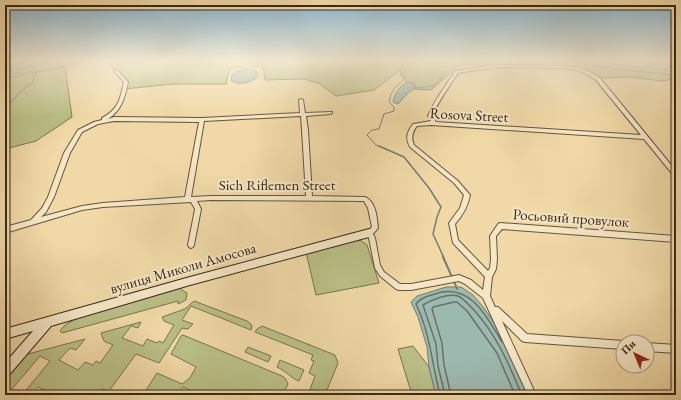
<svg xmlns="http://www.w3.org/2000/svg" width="681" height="400" viewBox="0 0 681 400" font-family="'EB Garamond',serif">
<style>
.green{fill:#babf87;stroke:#787450}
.water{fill:#9cb9af;stroke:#747f73}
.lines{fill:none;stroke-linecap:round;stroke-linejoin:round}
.shore-far1{stroke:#6a7164;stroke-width:1}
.shore{stroke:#6a7164;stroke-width:1.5}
.stream-far2{stroke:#747f73;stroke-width:1}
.stream-far1{stroke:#747f73;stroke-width:1.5}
.stream{stroke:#747f73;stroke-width:2}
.street-casing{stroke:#65553c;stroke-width:2}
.secondary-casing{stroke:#372919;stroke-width:2}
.street{fill:#f5e6c6;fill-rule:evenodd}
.secondary{fill:#f5e6c6;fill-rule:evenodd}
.labels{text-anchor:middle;stroke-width:4;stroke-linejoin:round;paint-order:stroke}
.street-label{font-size:15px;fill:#372919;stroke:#f5e6c6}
</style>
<rect width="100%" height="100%" fill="#f0d9a7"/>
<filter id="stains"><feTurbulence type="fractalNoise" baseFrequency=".005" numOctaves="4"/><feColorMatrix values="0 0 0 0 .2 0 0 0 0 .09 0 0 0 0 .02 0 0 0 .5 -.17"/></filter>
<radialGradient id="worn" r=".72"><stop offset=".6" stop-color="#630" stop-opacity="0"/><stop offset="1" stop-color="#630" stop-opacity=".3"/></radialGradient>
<!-- green -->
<path class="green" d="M108 61H405L402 69 374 90 336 96 320 84 304 79 265 80 263 66 230 68 226 84H173L124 89 123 81Z
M420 61H553L575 62 615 69 674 75 675 79 661 81 632 77 600 78 588 70 572 66 459 65 431 90 415 89 414 83 407 82 402 74 408 64Z
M65 67 72 117 36 141 5 149V78Z
M354 239 360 240 367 245 379 283 316 295 306 252Z
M179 288 187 293 186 300 178 304V301L62 333 60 331 65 325 77 318Z
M194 301 247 321 251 324 252 328 251 330 191 306 182 320 193 324 188 329 182 328 159 363 136 354 109 391 102 389 98 395H50L51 393 38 387 32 395H22L50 361 40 356 7 395H5V376L24 355 85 339 76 350 70 348 59 360 78 370 85 362 93 365 96 361 100 363 113 345 104 341 101 333 141 322 138 328 131 326 122 338 143 346 147 339 157 343 159 341 163 343 174 325 164 321 162 317 185 309Z
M262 326 335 355 338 363 325 395H308L315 376 309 373 314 361 311 360 313 355 255 332 257 329Z
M183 335 282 376 285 378 288 384 283 395H201L183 387 179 395H143L157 373 182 384 190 378 196 367 171 354 181 336Z
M413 346 429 367 436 395H412L398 349Z
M248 347 271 356 268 362 245 352Z
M280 360 304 370 299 381C292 379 286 371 277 367Z"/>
<!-- water -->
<path class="water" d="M5 61H91L37 71 5 75Z
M553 61H662L676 62V75L615 69 575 62Z
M248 69 254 70 257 72V77C251 83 238 86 231 80L232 75 237 71Z
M407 82 414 83 415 89 410 91 398 104 393 102C395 93 399 87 407 82Z
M446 287H461L473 295 484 308 512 349 532 395H436L429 367 427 347 418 317 411 302 417 296Z"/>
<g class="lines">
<!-- shore-far1 -->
<path class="shore-far1" d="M589 61 676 71
M623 61 676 66
M5 71 68 61"/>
<!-- shore -->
<path class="shore" d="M440 395C432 364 430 333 416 304 420 298 428 296 435 294 470 282 487 317 502 342
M445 395 438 366 436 344 423 305C431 300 448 293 458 296 464 299 469 305 474 310 498 337 508 363 522 395
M451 395 444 365 442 343 432 309 433 307 454 302H457L467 311 497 353 515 395"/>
<!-- stream-far2 -->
<path class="stream-far2" d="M415 88 433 86 457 61
M5 109 21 91 32 83 38 70
M381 147 376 145 367 135 372 130 379 129 384 114 394 111V107L389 102C391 92 395 85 404 80V77L401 76 400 72 404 66"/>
<!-- stream-far1 -->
<path class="stream-far1" d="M379 146 404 157 429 188 441 207 437 217 433 234 444 258"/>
<!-- stream -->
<path class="stream" d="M443 257 452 277
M454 281 457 289"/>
<defs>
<path id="street" d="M497 65 563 66 579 68 590 72 600 78 676 171V177L674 176 644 139 431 125 417 126C412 132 411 138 414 145L458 181 470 195C468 206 463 215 455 224L458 240 488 271 490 268 491 259 490 236 498 224 500 223 676 236V242L502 229 496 236 497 259 496 269 492 277 490 296 495 307H498L527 334 623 341 625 342H623V349L525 342 522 341 502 321 536 395H528L483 298 465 284 459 281 411 290H399L396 289 380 276 375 268 369 238 366 233 372 227 368 208 364 201 211 200 197 201 201 209 194 245 193 247 191 248 189 247 188 245 195 209 191 202 103 207 82 210 5 233V227L31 220 42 208 48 197 64 153 78 130 94 122 102 120V118C119 109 120 99 124 82L114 71 116 70H117L128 82C125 97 122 110 108 119L114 117 202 118 300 113 299 100 301 99 303 100 305 113 332 112V113L330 114 306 116 308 130 312 196 365 197C376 202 377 217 378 228L373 234 375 238 380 265 384 272 400 284H411L459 275 471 280 483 290 485 277 453 243 449 223 460 208 464 195 454 183 410 147C405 138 407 132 413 124L431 121 428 116C434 100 446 86 455 71ZM497 67 563 68 577 70 586 74 596 80 641 135 436 122 432 116C439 100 449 87 458 73ZM301 116 302 130 306 196H211L191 197 204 121ZM114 121 199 122 185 197 103 203 82 206 41 217 46 212 54 197 70 153 82 132 98 124Z
M647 343 676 345V353L647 351Z"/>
<path id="secondary" d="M369 229 372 230 373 233 372 236 369 237 190 285 51 326 9 375 5 377V363L33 331 5 339V329L190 277Z"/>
</defs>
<!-- street casing -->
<use href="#street" class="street-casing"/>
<!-- secondary casing -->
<use href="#secondary" class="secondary-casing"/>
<!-- street -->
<use href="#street" class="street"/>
<!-- secondary -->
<use href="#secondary" class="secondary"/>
</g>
<!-- sky -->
<linearGradient id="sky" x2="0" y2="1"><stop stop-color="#89b6d1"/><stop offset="0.52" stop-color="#f8eed7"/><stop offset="1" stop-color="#f8eed7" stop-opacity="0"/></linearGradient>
<rect width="681" height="117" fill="url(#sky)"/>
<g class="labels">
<!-- street labels -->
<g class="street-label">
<text transform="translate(469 115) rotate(3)" y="5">Rosova Street</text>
<text x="277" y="190">Sich Riflemen Street</text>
<text transform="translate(571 218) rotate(4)" y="5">Росьовий провулок</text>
<text transform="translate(183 268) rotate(-16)" y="5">вулиця Миколи Амосова</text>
</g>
</g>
<!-- margin -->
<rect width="681" height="400" fill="none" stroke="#f0d9a7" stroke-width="20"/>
<rect x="6" y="6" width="669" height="388" fill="none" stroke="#372919" stroke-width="2"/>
<rect x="10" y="10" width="661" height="380" fill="none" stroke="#372919"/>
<!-- north arrow -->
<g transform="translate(635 354) rotate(316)"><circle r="19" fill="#f5e6c6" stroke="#a99a81"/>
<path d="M0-3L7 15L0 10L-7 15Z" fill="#8f2418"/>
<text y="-6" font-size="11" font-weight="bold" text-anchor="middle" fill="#372919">Пн</text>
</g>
<rect width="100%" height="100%" filter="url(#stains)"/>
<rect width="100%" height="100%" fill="url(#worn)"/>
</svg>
